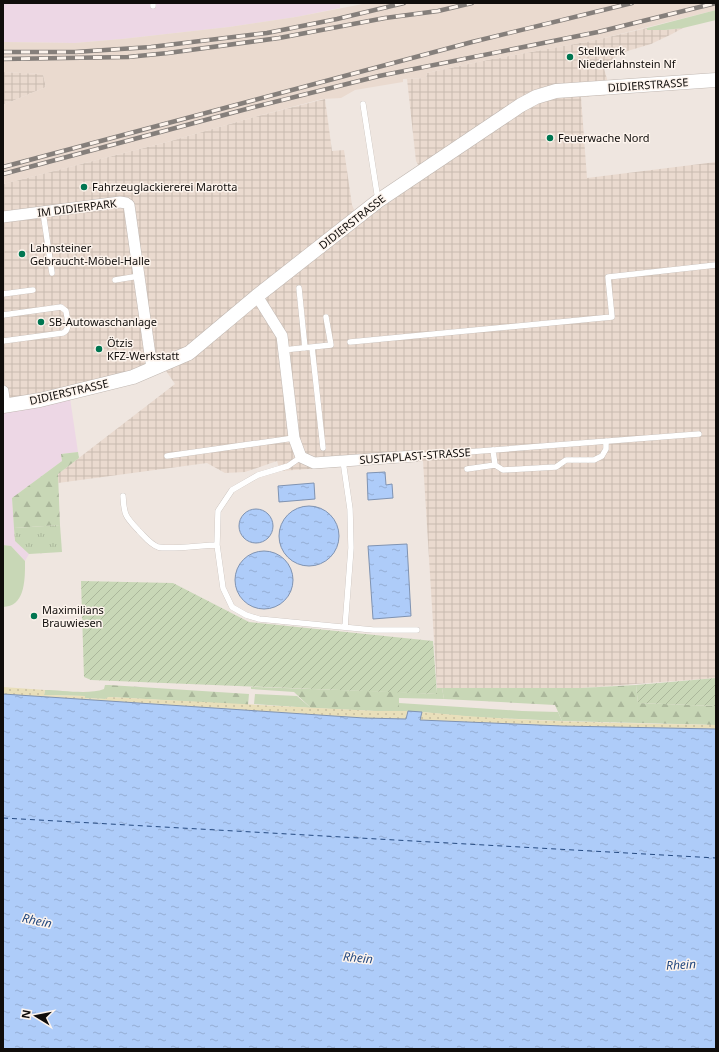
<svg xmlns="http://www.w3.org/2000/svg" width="719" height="1052" viewBox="0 0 719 1052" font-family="'Noto Sans',sans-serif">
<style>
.commercial{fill:#edd7e5}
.industrial{fill:url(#industrial-grid)}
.built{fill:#eadacf}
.grass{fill:#c8d7b6}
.forest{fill:url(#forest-firs)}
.sand{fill:url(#sand-dots)}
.park{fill:url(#park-tufts)}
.garden{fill:url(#garden-furrows)}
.water{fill:url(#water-ripples);stroke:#7f93b2}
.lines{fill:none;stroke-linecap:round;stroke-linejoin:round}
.ferry{stroke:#264b82;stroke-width:1;stroke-dasharray:5 4;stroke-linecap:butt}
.service-casing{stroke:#c1b8b2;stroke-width:6}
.minor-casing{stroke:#c1b8b2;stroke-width:12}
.tertiary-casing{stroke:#c1b8b2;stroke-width:15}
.service{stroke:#fff;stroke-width:5.5}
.minor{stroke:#fff;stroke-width:11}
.tertiary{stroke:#fff;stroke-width:14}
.rail-casing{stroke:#857f7b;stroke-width:4.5}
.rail{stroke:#fdf4ed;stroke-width:3;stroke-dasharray:9;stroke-linecap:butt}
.poi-dot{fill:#007651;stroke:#fdf4ed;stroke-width:1.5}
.labels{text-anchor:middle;stroke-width:3;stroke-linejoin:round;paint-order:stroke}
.poi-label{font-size:11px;fill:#100d0b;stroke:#fdf4ed;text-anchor:start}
.street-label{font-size:11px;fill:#100d0b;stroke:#fdf4ed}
.water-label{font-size:12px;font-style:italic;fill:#264b82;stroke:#fdf4ed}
</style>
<defs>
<pattern id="industrial-grid" width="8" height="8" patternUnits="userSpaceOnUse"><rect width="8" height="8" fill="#eadacf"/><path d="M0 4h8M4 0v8" fill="none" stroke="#c8bab0"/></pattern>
<pattern id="forest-firs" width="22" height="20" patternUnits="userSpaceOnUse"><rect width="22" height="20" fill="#c8d7b6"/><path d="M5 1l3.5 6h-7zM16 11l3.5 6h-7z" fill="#abb79b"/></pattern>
<pattern id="sand-dots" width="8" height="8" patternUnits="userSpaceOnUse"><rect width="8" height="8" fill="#e9dfba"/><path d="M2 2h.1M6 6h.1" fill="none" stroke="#c7be9f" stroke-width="1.8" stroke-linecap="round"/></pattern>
<pattern id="park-tufts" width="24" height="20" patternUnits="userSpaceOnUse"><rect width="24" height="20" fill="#c8d7b6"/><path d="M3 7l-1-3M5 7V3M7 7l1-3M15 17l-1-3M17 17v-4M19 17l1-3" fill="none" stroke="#abb79b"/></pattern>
<pattern id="garden-furrows" width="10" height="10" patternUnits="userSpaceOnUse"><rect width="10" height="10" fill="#c8d7b6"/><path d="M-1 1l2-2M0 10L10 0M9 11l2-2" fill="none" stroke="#abb79b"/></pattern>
<pattern id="water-ripples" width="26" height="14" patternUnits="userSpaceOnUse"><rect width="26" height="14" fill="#aeccf9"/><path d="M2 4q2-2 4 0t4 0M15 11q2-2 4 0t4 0" fill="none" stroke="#95aed4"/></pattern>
</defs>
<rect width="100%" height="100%" fill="#efe6e0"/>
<!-- commercial -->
<path class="commercial" d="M3 3H340V8L296 17 229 27 122 39 75 43 3 42Z
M70 398 78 452 61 454 62 461 12 498 15 541 29 554 25 561 11 546 3 545V410Z"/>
<!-- industrial -->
<path class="industrial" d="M647 28 648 30H665L683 28 672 34 651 44 624 52 603 65 607 79 609 95 581 97 587 178 716 162V678L581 688H437L423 461 280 471 277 461 245 472 225 473 207 463 58 483V474L175 384 160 362 141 368 39 394 3 399V184L167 142 254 117 325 99 332 151 344 150 352 205 360 223 425 177 416 161 407 79 426 78 427 73 487 60 596 40Z
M3 72 43 74 46 87 3 105Z"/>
<!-- built -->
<path class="built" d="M368 3H716V10L596 40 487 60 427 73 426 78 403 79V82L355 90 341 98 322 99 254 117 167 142 3 184V105L46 87 43 74 3 72V42L75 43 122 39 229 27 296 17Z"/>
<!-- grass -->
<path class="grass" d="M716 10V20L683 28 665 30H647V28Z
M3 545 11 546 25 561C25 577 26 607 3 607Z
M105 685H109V697L105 699 85 698V696L44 695 45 690C61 690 89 695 104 689Z
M437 688H442L444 699 399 698V692L436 694Z
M255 694 297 696 311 708 254 704Z
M399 703 522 711 558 712 562 721 472 717 422 712 399 711Z"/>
<!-- forest -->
<path class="forest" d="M78 452 79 458 58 474 60 525 14 528 12 498 62 461 61 454Z
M109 685 249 694 248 705 109 697Z
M636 685 638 703 716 706V725L562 721 555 705 444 699 442 688H581Z
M251 687 399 692V711H375L311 708 294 692 251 689Z"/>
<!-- sand -->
<path class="sand" d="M3 687 45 690 44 695 85 696V698L105 699 109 697 375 711H408L406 719 364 718 3 694Z
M422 712C520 722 618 723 716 725V729L562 726 419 720Z"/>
<!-- park -->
<path class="park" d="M60 525 62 552 29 554 15 541 14 528Z"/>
<!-- garden -->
<path class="garden" d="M81 581 173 583 249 622 433 641 437 694 91 680 84 677Z
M716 678V706L638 703 636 685Z"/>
<!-- water -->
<path class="water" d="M385 472 386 485 392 484 393 498 368 500 367 473Z
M314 483 315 499 279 502 278 486Z
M279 536a30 30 0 1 1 60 0a30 30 0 1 1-60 0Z
M239 526a17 17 0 1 1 34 0a17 17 0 1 1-34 0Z
M407 544 411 616 373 619 368 546Z
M235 580a29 29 0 1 1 58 0a29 29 0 1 1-58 0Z
M3 694 364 718 406 719 408 711 422 712 420 720 562 726 716 729V1049H3Z"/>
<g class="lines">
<!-- ferry -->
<path class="ferry" d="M3 818 716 858"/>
<defs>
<path id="service" d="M153 3V6
M363 104 378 200
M43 212 52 273
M115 280 139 276
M299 288 305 348
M3 294 33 290
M3 315 61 307 66 311C67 318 71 329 63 333L3 341
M350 342 612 317 608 277 716 265
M312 347 323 448
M283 350 331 345 326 317
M167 456 294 438
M415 456 699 434
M301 457 288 466 258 475 232 490 218 511 217 545 223 588 232 607 246 615 259 619 373 630H417
M343 461 350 509 351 548 345 627
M495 465 503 470 556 467 566 460H594L602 456 606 449V441
M467 469 495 465 493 450
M123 496C124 516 126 517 139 531 145 537 150 544 158 547 169 550 204 545 217 545"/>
<path id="minor" d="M3 217 120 202 126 203 129 205 152 369
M257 296 282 336 294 438 301 457 314 463 415 456
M3 391 5 406"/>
<path id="tertiary" d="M3 406 40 400 133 377 189 353 257 296 378 201 521 105 536 97 556 91 716 80"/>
</defs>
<!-- service casing -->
<use href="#service" class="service-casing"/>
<!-- minor casing -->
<use href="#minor" class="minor-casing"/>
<!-- tertiary casing -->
<use href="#tertiary" class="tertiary-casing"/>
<!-- service -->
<use href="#service" class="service"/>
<!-- minor -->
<use href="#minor" class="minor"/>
<!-- tertiary -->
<use href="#tertiary" class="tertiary"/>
<defs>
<path id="rail" d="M3 52H75L151 47 267 33 337 19 404 3
M3 59 128 57 168 53 279 38 385 18 438 11 472 3
M3 167 472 42 632 3
M3 174 254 107 379 76 598 32 716 3"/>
</defs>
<!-- rail casing -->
<use href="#rail" class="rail-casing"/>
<!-- rail -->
<use href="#rail" class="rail"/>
</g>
<!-- markers -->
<g class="poi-dot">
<circle cx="570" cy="57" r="4"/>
<circle cx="550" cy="138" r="4"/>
<circle cx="84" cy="187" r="4"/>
<circle cx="22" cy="254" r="4"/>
<circle cx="41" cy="322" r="4"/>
<circle cx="99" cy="349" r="4"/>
<circle cx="34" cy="616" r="4"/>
</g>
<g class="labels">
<!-- poi labels -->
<g class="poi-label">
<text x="578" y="55">Stellwerk<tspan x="578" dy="13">Niederlahnstein Nf</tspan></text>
<text x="558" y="142">Feuerwache Nord</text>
<text x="92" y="191">Fahrzeuglackiererei Marotta</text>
<text x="30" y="252">Lahnsteiner<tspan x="30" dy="13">Gebraucht-Möbel-Halle</tspan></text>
<text x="49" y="326">SB-Autowaschanlage</text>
<text x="107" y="347">Ötzis<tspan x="107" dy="13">KFZ-Werkstatt</tspan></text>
<text x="42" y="614">Maximilians<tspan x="42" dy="13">Brauwiesen</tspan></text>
</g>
<!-- street labels -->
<g class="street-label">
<text transform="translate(648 85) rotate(-4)" y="4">DIDIERSTRASSE</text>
<text transform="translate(77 208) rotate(-7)" y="4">IM DIDIERPARK</text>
<text transform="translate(352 222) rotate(-38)" y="4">DIDIERSTRASSE</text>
<text transform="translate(69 392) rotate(-13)" y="4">DIDIERSTRASSE</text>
<text transform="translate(415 456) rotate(-4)" y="4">SUSTAPLAST-STRASSE</text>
</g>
<!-- water labels -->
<g class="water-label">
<text transform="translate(37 921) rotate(12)" y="4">Rhein</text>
<text transform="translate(358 958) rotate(6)" y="4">Rhein</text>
<text transform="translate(681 965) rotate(-3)" y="4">Rhein</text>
</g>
</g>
<!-- border -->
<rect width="719" height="1052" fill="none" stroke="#100d0b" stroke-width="8"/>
<!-- north arrow -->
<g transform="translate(36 1016) rotate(280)" stroke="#fdf4ed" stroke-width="3" paint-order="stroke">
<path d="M0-3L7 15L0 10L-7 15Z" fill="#100d0b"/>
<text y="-6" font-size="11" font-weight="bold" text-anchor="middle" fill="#100d0b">N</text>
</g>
</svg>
